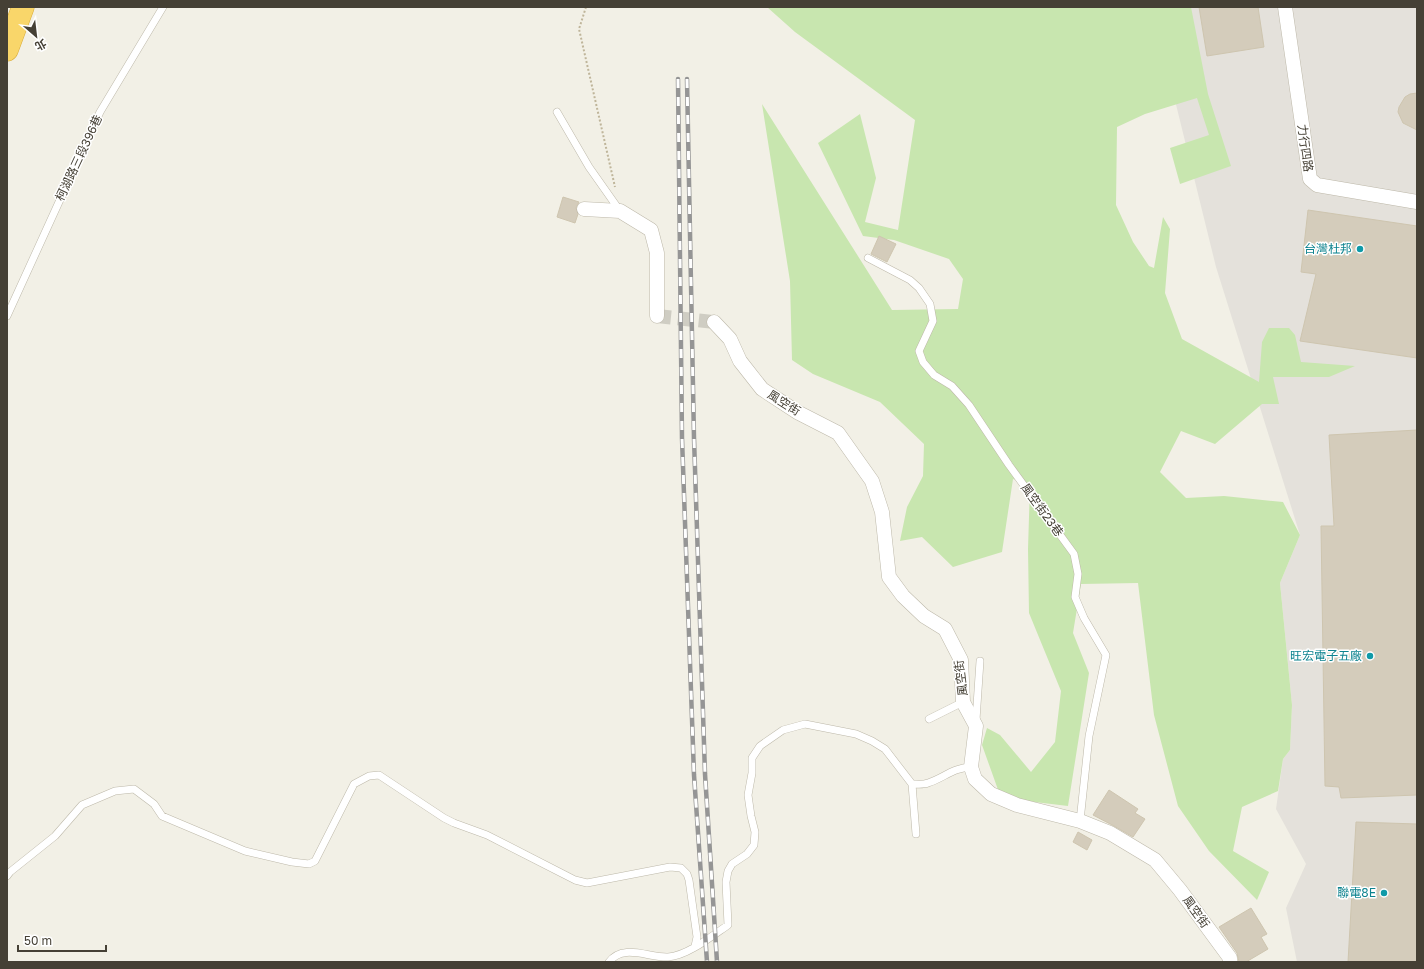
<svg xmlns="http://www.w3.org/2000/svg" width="1424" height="969" viewBox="0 0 1424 969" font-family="'Golos Text','Noto Sans TC',sans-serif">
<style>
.industrial{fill:#e4e1db}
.green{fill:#c8e6af}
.building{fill:#d4ccbb;stroke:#cec5af}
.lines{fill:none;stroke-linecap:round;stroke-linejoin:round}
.minor-tunnel{stroke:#cfcdc3;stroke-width:14;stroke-dasharray:14 7;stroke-linecap:butt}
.service-casing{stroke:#bdb8a9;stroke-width:8}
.minor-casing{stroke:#bdb8a9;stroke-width:15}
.motorway-casing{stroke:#d9ac3a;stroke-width:23}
.path{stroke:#bfb59a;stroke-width:2;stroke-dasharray:2 2;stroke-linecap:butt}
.service{stroke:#fff;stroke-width:7}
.minor{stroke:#fff;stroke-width:14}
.motorway{stroke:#f9d66a;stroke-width:22}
.rail-casing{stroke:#959595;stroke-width:4.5}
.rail{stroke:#fff;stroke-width:3;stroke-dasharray:9;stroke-linecap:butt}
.culture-dot{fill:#0f9aa8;stroke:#fff;stroke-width:1.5}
.labels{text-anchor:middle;stroke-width:3;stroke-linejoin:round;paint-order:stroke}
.street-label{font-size:12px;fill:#454035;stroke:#fff}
.culture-label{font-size:12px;fill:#0d838f;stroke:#fff;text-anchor:end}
</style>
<rect width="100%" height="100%" fill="#f2f0e6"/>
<!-- industrial -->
<path class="industrial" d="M1152 7H1417V962H1297L1286 908 1306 864 1276 809 1283 759 1290 750 1292 705 1280 583 1300 535 1216 267Z"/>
<!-- green -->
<path class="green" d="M767 7H1191L1208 94 1231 166 1180 184 1170 148 1209 135 1197 98 1145 114 1117 127 1116 205 1133 242 1149 266 1154 268 1163 217 1170 229 1165 293 1182 339 1259 382 1262 342 1269 328H1289L1295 335 1301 362 1355 366 1329 377H1273L1279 404H1262L1215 444 1181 431 1160 472 1186 498 1224 496 1283 502 1300 535 1280 583 1292 705 1290 750 1283 759 1278 791 1242 807 1233 851 1269 872 1257 900 1209 851 1178 806 1154 715 1138 583 1081 584 1073 633 1089 673 1068 806 1001 798 982 745 987 728 1000 735 1031 772 1055 742 1061 691 1029 613 1028 549 1030 485 1013 479 1002 552 953 567 922 537 900 541 907 507 923 476 924 444 880 402 813 374 792 360 790 281 762 104 892 310 958 309 963 279 949 259 894 240 863 236 818 143 860 114 876 178 865 222 898 230 915 120 795 32Z"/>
<!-- building -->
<path class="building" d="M1199 7H1258L1264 47 1207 56Z
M1417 93V130L1403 123 1398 112 1399 107 1405 97 1410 94Z
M563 197 579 202 576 208 578 214 575 223 557 217Z
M1308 210 1417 226V358L1300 341 1316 274 1301 272Z
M879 236 896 244 887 262 871 254Z
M1417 430V795L1341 798 1339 787 1325 786 1321 526H1334L1329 435Z
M1109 790 1138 809 1135 813 1145 819 1133 837 1114 826 1093 815Z
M1356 822 1417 824V962H1348Z
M1078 832 1092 840 1087 850 1073 842Z
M1251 908 1267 934 1261 937 1268 949 1246 962H1239L1237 953 1219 927Z"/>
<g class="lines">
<!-- minor-tunnel -->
<path class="minor-tunnel" d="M657 316 714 322"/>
<defs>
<path id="service" d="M557 112 589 167 620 211
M868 258 910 280 919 288 930 304 933 321 919 351 923 362 934 375 952 386 969 405 1009 465 1074 554 1078 574 1075 597 1084 618 1106 655 1089 736 1080 821
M7 316 100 112 163 7
M929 719 963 702
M976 720 980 661
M912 784 916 834
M7 876 10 872 55 836 82 805 115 791 134 789 154 804 162 816 245 851 292 862 309 864 315 861 354 784 369 776 379 775 444 818 454 823 487 835 575 880 587 883 670 867 681 868 687 874 689 880 697 937 695 946
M609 962C623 943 649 958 668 957 687 956 712 936 728 925L726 882 728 871 732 864 747 854 754 845 755 832 751 816 748 795 752 773V758L760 746 783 730 805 724 856 734 872 741 885 749 912 784C917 784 923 785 928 783 944 778 952 768 971 767"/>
<path id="minor" d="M1285 7 1310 179 1317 185 1417 202
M584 209 620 211 651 230 657 253V316
M714 322 730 339 740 361 762 389 797 412 838 433 872 481 882 512 889 577 903 596 924 616 945 629 961 660 963 702 976 726 971 767 975 779 991 794 1017 805 1080 821 1110 833 1155 860 1180 890 1230 958V962"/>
<path id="motorway" d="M7 50 23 7"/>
</defs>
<!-- service casing -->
<use href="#service" class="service-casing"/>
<!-- minor casing -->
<use href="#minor" class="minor-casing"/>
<!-- motorway casing -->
<use href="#motorway" class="motorway-casing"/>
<!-- path -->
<path class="path" d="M586 7 579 29 615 187"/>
<!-- service -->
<use href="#service" class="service"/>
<!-- minor -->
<use href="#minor" class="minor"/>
<!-- motorway -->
<use href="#motorway" class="motorway"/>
<defs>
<path id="rail" d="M678 79 682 438 694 775 707 962
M687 79 694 438 705 774 717 962"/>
</defs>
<!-- rail casing -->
<use href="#rail" class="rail-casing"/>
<!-- rail -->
<use href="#rail" class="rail"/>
</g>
<!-- markers -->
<g class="culture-dot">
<circle cx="1360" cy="249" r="4"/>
<circle cx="1370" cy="656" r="4"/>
<circle cx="1384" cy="893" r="4"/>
</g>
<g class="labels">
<!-- street labels -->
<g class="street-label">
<text transform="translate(1305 148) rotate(82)" y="4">力行四路</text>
<text transform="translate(79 158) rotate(-65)" y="4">柯湖路三段396巷</text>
<text transform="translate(784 403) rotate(32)" y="4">風空街</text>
<text transform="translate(1042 510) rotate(54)" y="4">風空街23巷</text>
<text transform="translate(961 678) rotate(-97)" y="4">風空街</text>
<text transform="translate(1196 912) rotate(54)" y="4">風空街</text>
</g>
<!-- culture labels -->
<g class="culture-label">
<text x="1352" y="253">台灣杜邦</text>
<text x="1362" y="660">旺宏電子五廠</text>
<text x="1376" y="897">聯電8E</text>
</g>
</g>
<!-- border -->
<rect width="1424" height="969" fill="none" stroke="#454035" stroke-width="16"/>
<!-- north arrow -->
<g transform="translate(36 36) rotate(152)" stroke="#ffffff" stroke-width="3" paint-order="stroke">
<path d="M0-3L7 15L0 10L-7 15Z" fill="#454035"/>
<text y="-6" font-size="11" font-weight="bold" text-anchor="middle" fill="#454035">北</text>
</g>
<!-- scale -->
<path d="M18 945v6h88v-6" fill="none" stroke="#454035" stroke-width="2"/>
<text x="24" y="945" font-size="12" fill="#454035" stroke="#ffffff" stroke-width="3" paint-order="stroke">50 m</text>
</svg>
